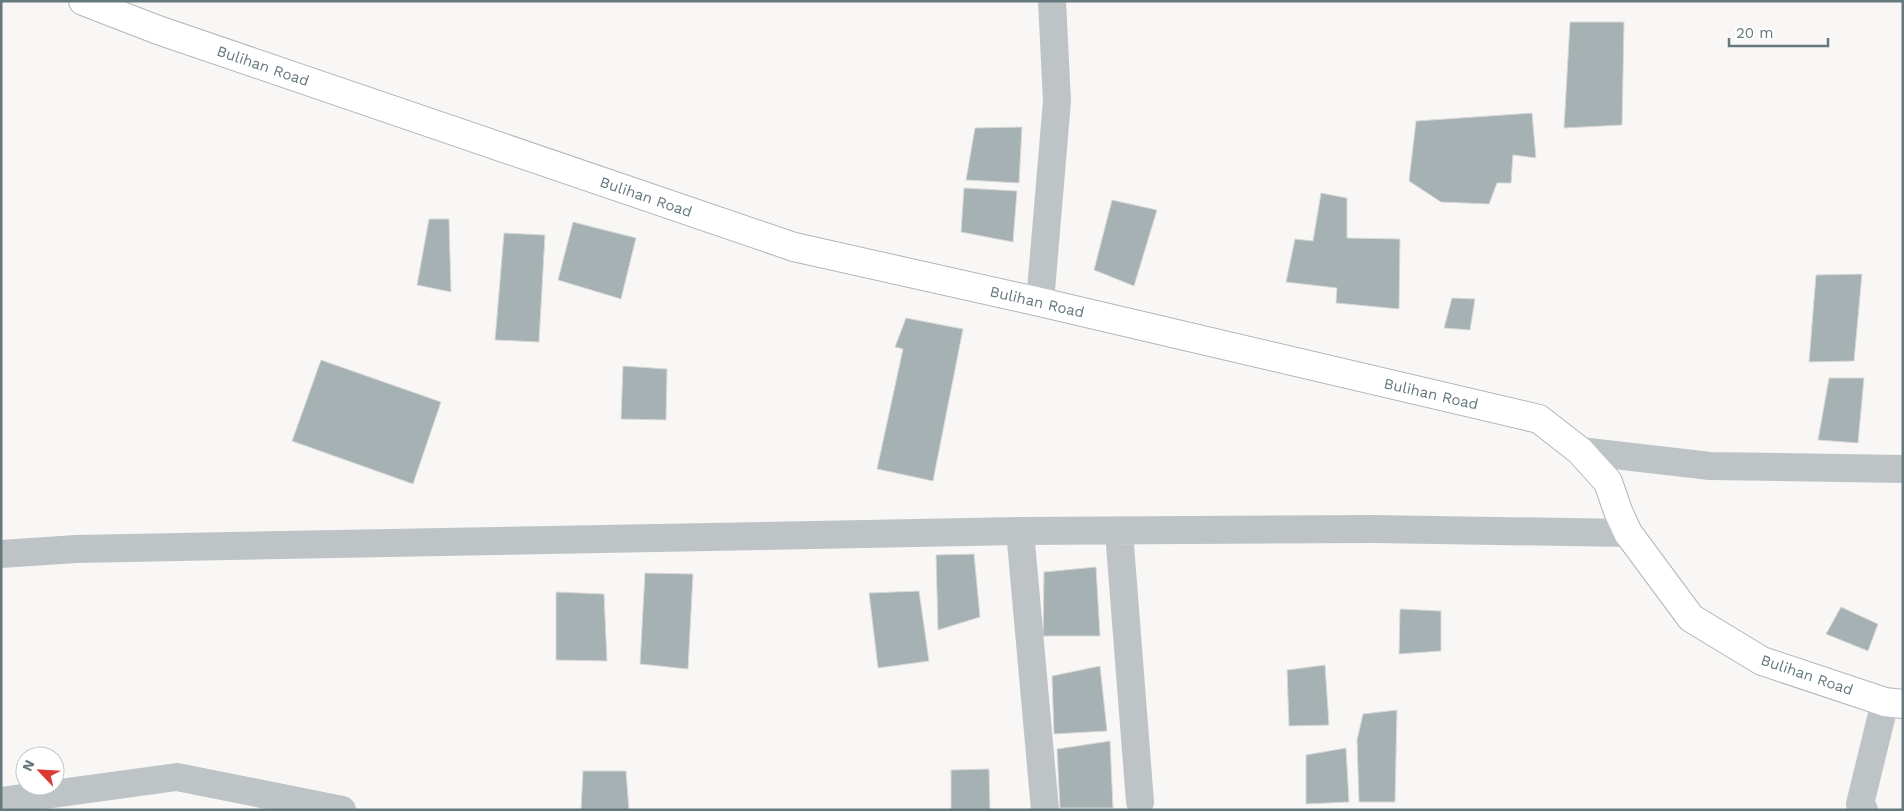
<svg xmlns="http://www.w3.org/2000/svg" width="1904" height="811" viewBox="0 0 1904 811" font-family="'Work Sans',sans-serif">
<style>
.building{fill:#a6b1b4;stroke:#d9d9d7}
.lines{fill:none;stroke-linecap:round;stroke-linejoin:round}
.secondary-casing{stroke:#afb7b9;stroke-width:30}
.minor{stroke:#bec4c6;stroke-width:28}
.tertiary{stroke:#bec4c6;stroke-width:28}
.secondary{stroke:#fff;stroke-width:28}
.labels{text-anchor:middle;stroke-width:5;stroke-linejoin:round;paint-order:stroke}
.street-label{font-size:15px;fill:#64787e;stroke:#fff}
</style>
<rect width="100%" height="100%" fill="#f8f7f5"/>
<!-- building -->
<path class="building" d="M1570 22H1624L1622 125 1564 128Z
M1532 113 1536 158 1513 155 1511 183H1497L1489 204 1441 202 1409 181 1416 121Z
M1022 127 1019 183 966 180 975 128Z
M964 188 1017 191 1013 242 961 232Z
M1321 193 1347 198V238L1400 239 1399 309 1336 303 1337 288 1286 282 1295 239 1313 241Z
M1112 200 1157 210 1134 286 1094 270Z
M429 219H449L451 292 417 285Z
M573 222 636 238 621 299 558 280Z
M504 233 545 235 539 342 495 340Z
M1862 274 1854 361 1809 362 1816 275Z
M1452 298 1475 299 1470 330 1444 328Z
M906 318 963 329 933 481 877 469 903 349 895 347Z
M321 360 441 402 413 484 292 441Z
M623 366 667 369 666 420 621 419Z
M1829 378H1864L1858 443 1818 440Z
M974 554 980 617 938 630 936 555Z
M1096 567 1100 636H1043L1044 572Z
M645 573 693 574 688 669 640 664Z
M919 591 929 661 878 668 869 593Z
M556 592 604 594 607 661 556 660Z
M1841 607 1878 624 1868 651 1826 634Z
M1400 609 1441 611V651L1399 654Z
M1325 665 1329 725 1289 726 1287 670Z
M1100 666 1107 731 1054 734 1052 676Z
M1397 710 1395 802H1359L1357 740 1363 714Z
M1110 741 1113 808H1060L1057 749Z
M1346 748 1349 802 1306 804V755Z
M989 769 990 810H951V770Z
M583 771H626L629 810H581Z"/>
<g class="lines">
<defs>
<path id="secondary" d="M83 1 158 30 794 247 1040 302 1539 419 1580 451 1608 482 1618 511 1628 533 1691 618 1762 661 1885 702 1903 704"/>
</defs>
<!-- secondary casing -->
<use href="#secondary" class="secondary-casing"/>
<!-- minor -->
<path class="minor" d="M1040 302 1057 101 1052 1
M1020 531 1045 810
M1119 532 1140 802
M1 554 76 549 1020 531 1374 529 1628 533
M1 801 177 777 342 810"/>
<!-- tertiary -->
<path class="tertiary" d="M1580 451 1710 466 1903 469
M1864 810 1860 804 1885 702"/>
<!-- secondary -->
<use href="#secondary" class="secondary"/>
</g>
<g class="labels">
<!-- street labels -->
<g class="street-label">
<text transform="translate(263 66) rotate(19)" y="5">Bulihan Road</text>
<text transform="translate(646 197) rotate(19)" y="5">Bulihan Road</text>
<text transform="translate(1037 302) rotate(13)" y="5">Bulihan Road</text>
<text transform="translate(1431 394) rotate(13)" y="5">Bulihan Road</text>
<text transform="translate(1807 675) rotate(19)" y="5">Bulihan Road</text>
</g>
</g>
<!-- border -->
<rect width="1904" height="811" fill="none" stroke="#64787e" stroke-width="5"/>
<!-- north arrow -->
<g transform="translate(40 771) rotate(295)"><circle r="24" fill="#ffffff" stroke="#c1c9cb"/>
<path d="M0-4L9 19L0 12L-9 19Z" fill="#da3a33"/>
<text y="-8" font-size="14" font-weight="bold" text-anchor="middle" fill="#64787e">N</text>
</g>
<!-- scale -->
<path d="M1729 38v8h99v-8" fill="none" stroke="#64787e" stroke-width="2.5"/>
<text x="1736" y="38" font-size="15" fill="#64787e" stroke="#ffffff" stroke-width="4" paint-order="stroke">20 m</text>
</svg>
